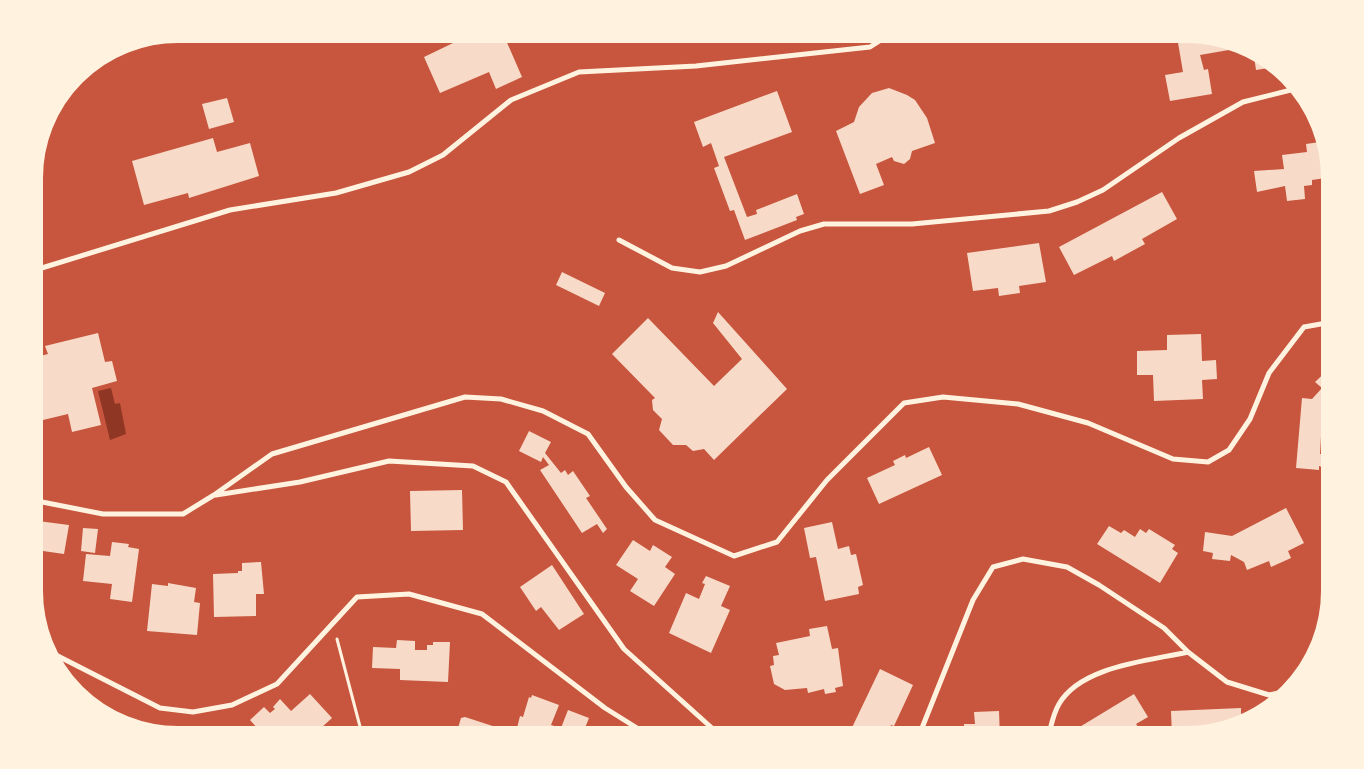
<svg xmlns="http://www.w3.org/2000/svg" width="1364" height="769" viewBox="0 0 1364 769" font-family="Quicksand,sans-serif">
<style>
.water{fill:#8f3625}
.building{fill:#f7dbc8}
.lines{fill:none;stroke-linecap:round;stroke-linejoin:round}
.path{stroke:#fff3e0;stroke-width:3}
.minor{stroke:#fff3e0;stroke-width:5}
.rim{fill:none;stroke:#fff3e0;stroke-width:6}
</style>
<rect width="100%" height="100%" fill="#c8553d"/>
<!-- water -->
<path class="water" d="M111 388 115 404 120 403 126 434 110 440 98 391Z"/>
<!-- building -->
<path class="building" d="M478 31H502L522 77 496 89 489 72 440 93 424 57Z
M732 31H763V37L732 39Z
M1176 31H1186L1246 47 1200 55 1204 70 1208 69 1212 94 1170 101 1165 75 1183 72Z
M1253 49 1259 51 1276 67 1256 70Z
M889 88 907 95 915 100 927 118 935 143 912 151 910 159 904 164 894 161 892 157 876 164 884 185 860 194 836 131 854 122 859 107 872 93Z
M777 91 792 132 724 157 747 217 757 214 756 210 797 194 804 214 796 217 797 220 745 240 734 210 730 211 714 168 719 166 711 143 703 147 694 122Z
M227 98 234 122 209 129 202 104Z
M213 138 217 152 250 143 259 176 189 198 188 193 144 205 132 161Z
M1320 142 1321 150 1326 149 1332 168V177L1312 180V185L1304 186 1305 199 1287 201 1285 186 1257 192 1254 171 1284 169 1282 155 1307 152 1306 144Z
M1162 192 1177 219 1142 239 1145 244 1114 261 1112 256 1074 275 1059 247Z
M1039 243 1046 282 1019 286 1020 293 999 296 998 288 973 291 967 253Z
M562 272 605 293 599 306 556 285Z
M718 312 787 389 714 460 704 449 693 451 686 445H673L659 430 662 419 653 410 652 400 655 398 612 354 648 318 714 386 742 359 713 323Z
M98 333 105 362 112 361 117 381 92 388 101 425 72 432 68 414 43 420 32 376V358L48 354 45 346Z
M1201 334 1202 361 1216 360 1217 379 1202 380 1203 399 1154 401 1153 375H1137V351L1167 350V335Z
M1332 366V400L1329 396 1323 402 1320 454H1323L1322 467 1319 466V470L1296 468 1302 398 1312 399 1322 388 1315 382Z
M529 431 551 442 545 453 561 473 565 470 568 475 573 471 590 496 586 498 607 529 603 533 597 524 582 533 540 470 549 465 543 457 541 462 519 451Z
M929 447 942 475 879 504 867 478 895 465 893 461 905 455 906 458Z
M462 490 463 530 411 531 410 491Z
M1286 508 1304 543 1288 551 1291 558 1271 567 1269 561 1247 570 1244 562 1231 555 1230 561 1212 559 1213 553 1203 551 1205 532 1232 536Z
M38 521 69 525 64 554 36 550Z
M832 522 838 549 849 546 851 555 856 554 863 585 858 587 859 594 825 601 816 557 810 558 804 528Z
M1109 526 1121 533 1124 530 1135 537 1140 529 1146 533 1149 529 1175 545 1172 549 1178 553 1160 583 1097 544Z
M83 528 98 529 95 553 81 551Z
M633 540 650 551 653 545 672 557 665 567 675 574 654 606 630 591 638 579 616 565Z
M112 542 129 544 128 547 139 549 132 602 110 599 112 584 83 581 86 554 110 556Z
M261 562 264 594H256V616L214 617 213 574 238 573V571H242V563Z
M552 565 584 614 559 630 541 607 536 611 520 587Z
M706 576 730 586 721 606 730 610 711 653 669 633 686 593 699 599 705 584 702 583Z
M168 583 196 588 194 602 200 603 197 635 147 631 152 584 168 586Z
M827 626 832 649 838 648 843 686 835 688 836 692 825 694 824 689 808 693 807 688 785 690 774 684 770 666 774 665 773 656 779 655 776 643 810 636 809 629Z
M397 640 415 641V650H427V645H433V642H450L448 682 400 680V669L372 668 373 647 396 648Z
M880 669 913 685 894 726 891 725 884 738H847Z
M77 689 97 700 93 707 76 691Z
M310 694 332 718 310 738H275L271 734 266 738 250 720 264 707 270 713 275 709 273 707 280 699 291 711Z
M1134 694 1148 717 1136 724 1145 737H1118L1115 732 1106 737H1077L1073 731Z
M532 695 559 705 551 725 561 728 568 710 589 718 581 738H529L516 732 520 716 523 717 529 697 531 698Z
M98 704 119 717 117 721 105 718 95 709Z
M1241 708V722L1195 737H1172L1171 711Z
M999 711 1000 738H964V724H975L974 712Z
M465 717 508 731 506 738H458L461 729 458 728 461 718Z
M164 732H190V738H178Z"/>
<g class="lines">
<!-- path -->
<path class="path" d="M337 639 363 738"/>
<!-- minor -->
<path class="minor" d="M619 240 672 268 700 272 726 266 800 231 824 224H912L1049 211 1077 202 1103 190 1179 138 1243 102 1299 88
M32 271 230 210 336 193 409 172 443 155 511 100 579 72 696 66 870 47 895 31
M216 495 300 482 389 461 473 466 506 482 624 649 723 738
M32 500 103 514H183L214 495 272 454 465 397 501 399 543 411 588 434 626 487 655 520 734 556 777 542 827 480 904 403 943 397 1018 404 1088 423 1173 459 1208 462 1229 450 1250 419 1269 373 1304 327 1332 322
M48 651 160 708 193 712 232 705 277 684 357 597 409 594 482 614 605 708 653 738
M1048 737C1051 727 1053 714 1059 704 1081 666 1148 661 1188 652
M918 738 973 600 993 567 1023 559 1067 567 1099 585 1164 628 1188 652 1227 682 1269 695 1288 691"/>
</g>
<!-- crop -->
<path d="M0 0H1364V769H0ZM178 40H1186A138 138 0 0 1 1324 178V591A138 138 0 0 1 1186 729H178A138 138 0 0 1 40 591V178A138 138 0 0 1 178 40Z" fill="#fff3e0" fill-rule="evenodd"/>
<path class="rim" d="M178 40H1186A138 138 0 0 1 1324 178V591A138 138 0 0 1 1186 729H178A138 138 0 0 1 40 591V178A138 138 0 0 1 178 40Z"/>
</svg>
